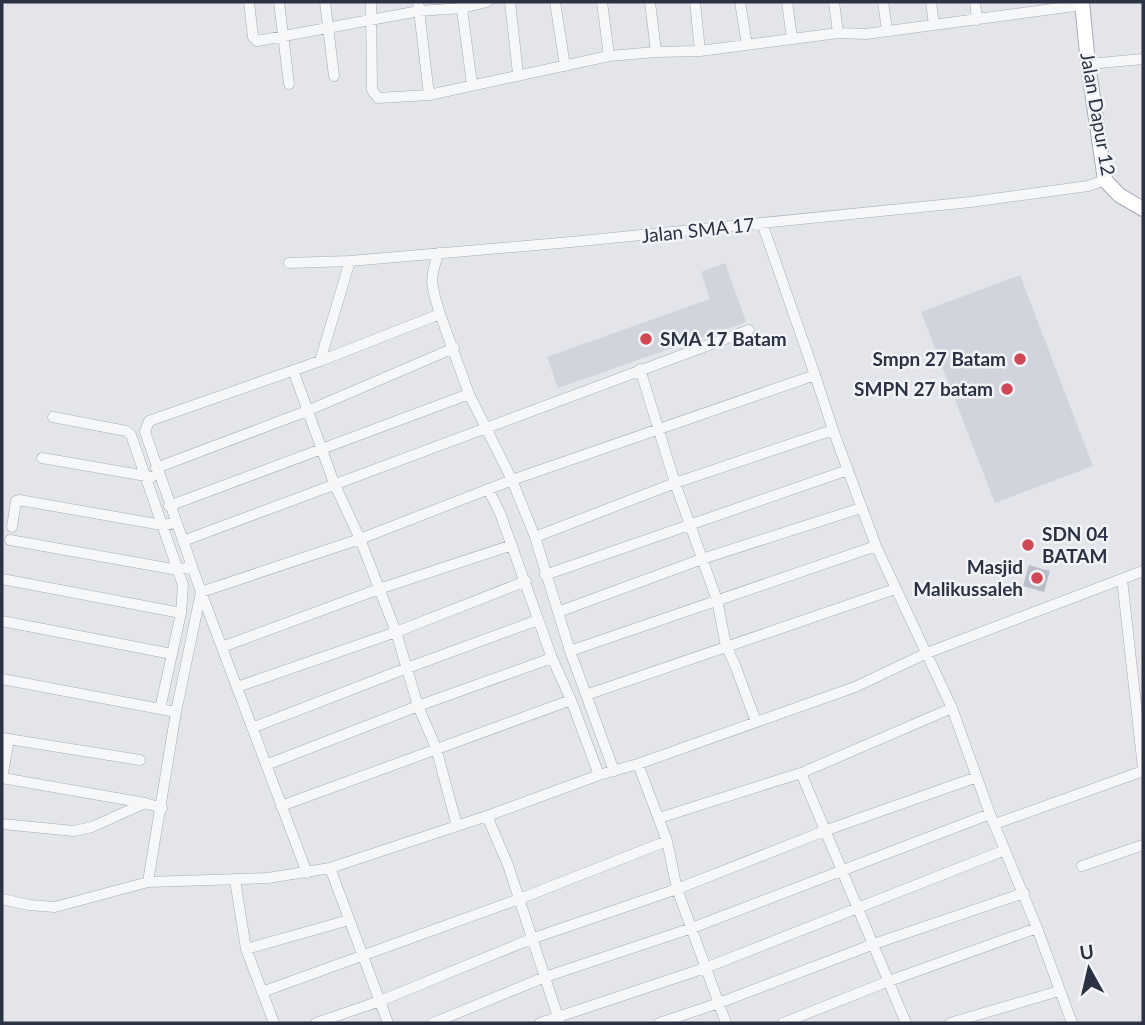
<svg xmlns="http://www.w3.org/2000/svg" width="1145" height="1025" viewBox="0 0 1145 1025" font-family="Lato,sans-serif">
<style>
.built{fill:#d1d4dd}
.building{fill:#babec8}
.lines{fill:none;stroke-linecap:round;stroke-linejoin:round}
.street-casing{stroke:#a8acb5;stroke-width:11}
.secondary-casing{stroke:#a8acb5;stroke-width:16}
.street{stroke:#f6f7f9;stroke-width:10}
.secondary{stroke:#fff;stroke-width:14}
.poi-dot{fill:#d04855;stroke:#f2f4f8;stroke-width:2.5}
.labels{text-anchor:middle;stroke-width:5;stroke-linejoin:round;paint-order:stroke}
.street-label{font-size:19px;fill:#2a3243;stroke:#f2f4f8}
.poi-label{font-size:19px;font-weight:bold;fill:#2a3243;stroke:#f2f4f8;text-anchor:end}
</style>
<rect width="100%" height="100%" fill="#e3e5eb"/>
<!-- built -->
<path class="built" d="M725 263 746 322 558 388 547 357 710 299 701 272Z
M1020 275 1093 466 995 503 921 312Z"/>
<!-- building -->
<path class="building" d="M1029 565 1050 571 1044 592 1023 586Z"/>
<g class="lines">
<defs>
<path id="street" d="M249 2 253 37 257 41 419 11 462 8 487 2
M279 2 289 84
M325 2 334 76
M371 2 372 90 378 98 429 95 609 56 656 52
M418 2 429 95
M461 2 472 84
M510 2 518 74
M555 2 565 66
M602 2 609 56
M650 2 656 52 700 51 838 33 866 34 1082 5
M695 2 700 51
M740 2 747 45
M787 2 792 39
M834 2 838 33
M883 2 887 30
M931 2 934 25
M975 2 977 20
M1088 64 1143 59
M762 223 815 375
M439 253C428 279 432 288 440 314
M289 263 350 261 571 242 971 202 1088 186 1105 180
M320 361 350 261
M640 369 675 483 717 600 726 646 735 665 756 722
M293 370 334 483 360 539 396 632 418 706 436 748 457 826
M53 417 126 431 131 435 183 585 181 613 160 709
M42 458 152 477
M156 468 307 411 454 348
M488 489 500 513 552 658 571 700 599 775
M169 506 469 394
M12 527 16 501 19 500 162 525 176 523
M535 537 675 483 833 430
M10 540 178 570 192 566
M183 541 749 330
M545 575 848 470
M2 579 181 613
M1122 579 1143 768
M558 612 702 559 861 508
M2 621 172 654
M222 647 379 589 512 545
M570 651 876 546
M2 679 176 712
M237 687 396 632 526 581
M586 695 895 589
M252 728 407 668 538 620
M2 738 140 760
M638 764 667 841 677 889 726 1023
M266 765 418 706 552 658
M801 773 906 1023
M2 778 145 803 162 808
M2 779 9 739
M281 806 571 700
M487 816 508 865 560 1023
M659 818 801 773 952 708
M2 824 74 831 92 827 145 803
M995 824 1143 771
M1082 866 1143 845
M330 868 388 1023
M307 873 201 592 145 432 149 421 320 361 440 314 469 394 512 480 535 537 570 651 614 771
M235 880 246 949 274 1023
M148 882 176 712 201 592 360 539 512 480 815 375 833 430 876 546 952 708 990 814 1037 928 1072 1023
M2 899 29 905 55 907 148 882 268 878 330 868 487 816 599 775 638 764 855 687 927 653 1143 571
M246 949 349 920
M262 992 519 899 667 841
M316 1023 380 1001 531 939 677 889 827 830 977 777
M433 1023 545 977 692 928 990 814
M540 1023 705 968 1005 850
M659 1023 719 1003 874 944 1024 893
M783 1023 889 981 1037 928
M950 1023 1059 991"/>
<path id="secondary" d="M1082 2 1088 64 1105 180 1119 195 1143 209"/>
</defs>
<!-- street casing -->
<use href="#street" class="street-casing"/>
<!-- secondary casing -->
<use href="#secondary" class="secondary-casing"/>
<!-- street -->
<use href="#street" class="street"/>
<!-- secondary -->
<use href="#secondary" class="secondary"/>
</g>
<!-- markers -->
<g class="poi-dot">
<circle cx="646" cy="339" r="7"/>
<circle cx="1020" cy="359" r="7"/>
<circle cx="1007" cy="389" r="7"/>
<circle cx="1028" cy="545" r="7"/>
<circle cx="1037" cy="578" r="7"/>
</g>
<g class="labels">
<!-- street labels -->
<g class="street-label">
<text transform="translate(1098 114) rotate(80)" y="7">Jalan Dapur 12</text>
<text transform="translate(698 230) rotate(-6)" y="7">Jalan SMA 17</text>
</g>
<!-- poi labels -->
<g class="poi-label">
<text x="660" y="346" text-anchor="start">SMA 17 Batam</text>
<text x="1006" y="366">Smpn 27 Batam</text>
<text x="993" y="396">SMPN 27 batam</text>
<text x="1042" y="541" text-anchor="start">SDN 04<tspan x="1042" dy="22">BATAM</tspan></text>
<text x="1023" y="574">Masjid<tspan x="1023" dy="22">Malikussaleh</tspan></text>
</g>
</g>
<!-- border -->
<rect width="1145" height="1025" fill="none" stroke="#2a3243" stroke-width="7"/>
<!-- north arrow -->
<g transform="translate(1089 969) rotate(352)" stroke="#f2f4f8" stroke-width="5" paint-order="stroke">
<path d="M0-5L12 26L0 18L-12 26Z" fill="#2a3243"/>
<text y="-10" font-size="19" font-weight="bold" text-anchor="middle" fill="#2a3243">U</text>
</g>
</svg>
